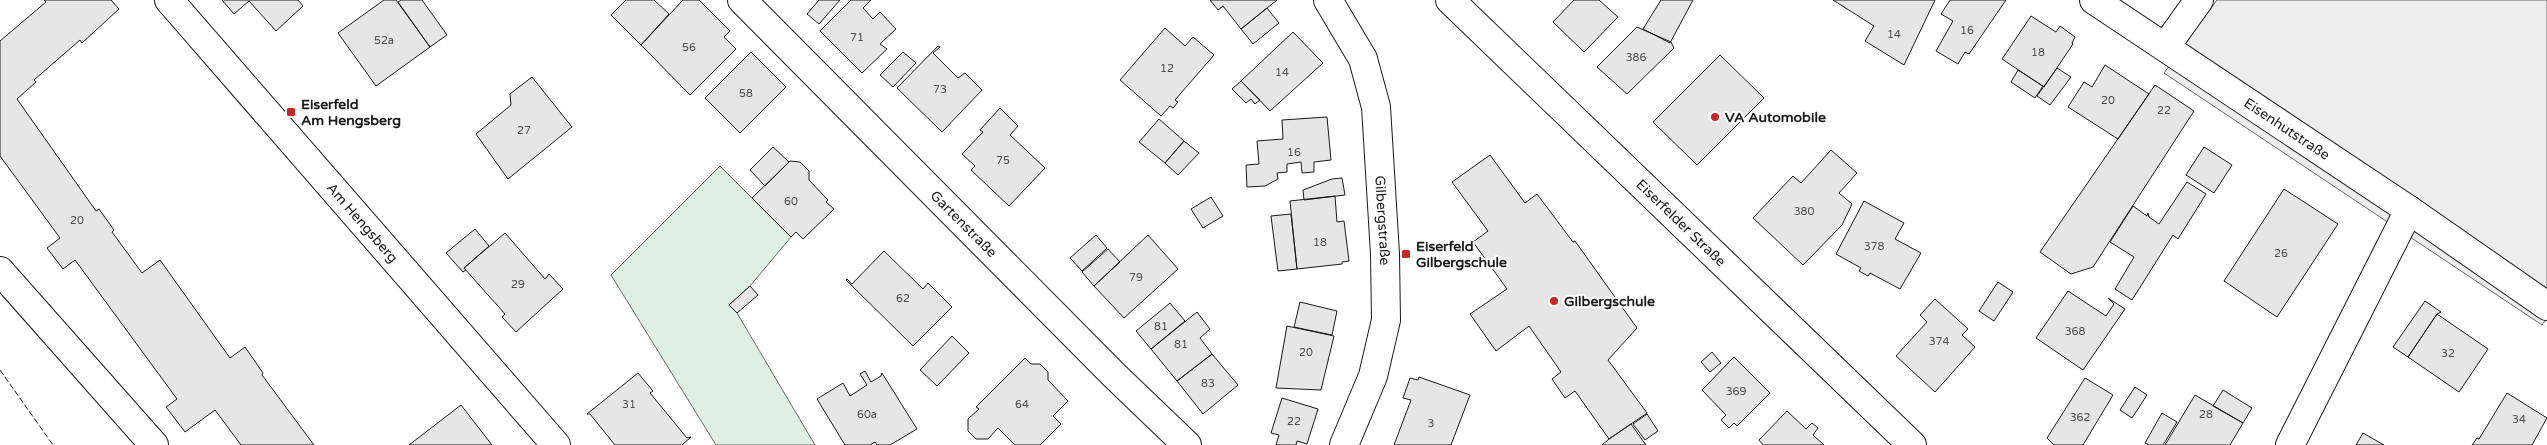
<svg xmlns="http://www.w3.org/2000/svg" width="2547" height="445" viewBox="0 0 2547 445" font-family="'Varela Round',sans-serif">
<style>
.green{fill:#e0efe3;stroke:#6a6a6a}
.parking{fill:#ededed;stroke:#6a6a6a}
.building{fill:#e6e6e6;stroke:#1a1a1a}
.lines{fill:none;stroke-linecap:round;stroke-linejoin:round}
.minor-casing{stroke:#1a1a1a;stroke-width:30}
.major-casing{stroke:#1a1a1a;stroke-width:30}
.minor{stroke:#fff;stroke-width:28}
.major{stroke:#fff;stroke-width:28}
.fence{stroke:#1a1a1a;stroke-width:1;stroke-dasharray:6 2.5;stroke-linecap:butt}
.poi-dot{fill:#c62828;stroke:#fff;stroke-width:2}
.labels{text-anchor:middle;stroke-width:4;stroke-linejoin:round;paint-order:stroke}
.number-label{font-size:11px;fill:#4d4d4d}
.poi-label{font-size:14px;font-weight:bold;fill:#1a1a1a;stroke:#fff;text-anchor:start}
.street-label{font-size:14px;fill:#1a1a1a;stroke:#fff}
</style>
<rect width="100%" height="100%" fill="#fff"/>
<!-- green -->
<path class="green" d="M720 166 791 237 750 286 729 305 737 313 815 445H716L611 275Z"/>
<!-- parking -->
<path class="parking" d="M2217 0H2547V318L2542 325 2164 73Z"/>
<!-- building -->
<path class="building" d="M44 0H111L119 9 82 43 80 40 34 80 36 82 17 99 96 211 99 209 114 230 112 232 142 273 160 260 230 358 245 347 263 373 262 375 314 445H241L215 410 185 432 166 407 177 399 75 260 63 269 47 248 60 238 0 156V41L46 2Z
M222 0H298L303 6 276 31 249 1 234 14Z
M384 0H396L430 47 376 86 338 33Z
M401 0H422L447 35 430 47 398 2Z
M626 0H654L669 14 641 45 611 15Z
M683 0H699L730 31 724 37 736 49 690 95 641 45Z
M819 0H840L819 24 807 14Z
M851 0H871L863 8 873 19 880 12 896 29 880 44 887 49 862 73 820 31Z
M1210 0H1277L1241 29 1223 6 1218 10Z
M1574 0H1599L1618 17 1584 52 1553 22Z
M1661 0H1693L1670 43 1643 29Z
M1833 0H1935L1904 65 1865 41 1874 26Z
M1950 0H2006L1969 54 1965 52 1958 64 1936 51 1953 21 1941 14Z
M1267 8 1279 23 1253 44 1241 29Z
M2031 16 2056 32 2060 26 2075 37 2072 43 2073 44 2044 87 2002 59Z
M1637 27 1671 42 1674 48 1627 94 1597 67Z
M1165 28 1185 46 1193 37 1214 55 1175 100 1178 102 1173 108 1170 106 1161 116 1120 80Z
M1293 32 1323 63 1270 111 1241 81Z
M938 46 940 47 933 53 958 78 965 73 982 90 942 132 897 88Z
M751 52 786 87 740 133 705 98Z
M903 52 916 63 893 87 880 75Z
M1720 55 1764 98 1697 165 1653 122Z
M2105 65 2149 94 2118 139 2068 107 2084 82 2092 87Z
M2057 68 2071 77 2050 105 2037 96Z
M2018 70 2043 86 2035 98 2011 82Z
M532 77 572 127 508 179 476 134 511 105 510 94Z
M1241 81 1260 100 1255 104 1251 99 1246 103 1232 89Z
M2155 85 2194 111 2093 267 2071 274 2040 252Z
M1000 108 1018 126 1010 135 1045 168 1009 206 971 170 975 166 962 154 983 132 980 130Z
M1327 117 1331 160 1314 162V172L1302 173 1301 162 1287 164V172L1277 173 1278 179 1265 186 1247 187 1246 165 1259 164 1257 141 1283 139 1282 120Z
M1159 119 1184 141 1165 163 1139 142Z
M1184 141 1199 153 1178 175 1165 163Z
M773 147 789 162 765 186 750 170Z
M2204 147 2232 165 2214 193 2186 175Z
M1831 150 1857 173 1839 193 1852 204 1842 225 1803 265 1753 218 1793 176 1801 183Z
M1490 155 1525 203 1537 194 1573 242 1575 241 1637 328 1608 360 1647 413 1609 439 1575 391 1565 398 1552 379 1561 372 1529 326 1496 351 1470 314 1507 289 1473 242 1488 231 1452 182Z
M790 161 800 162 809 171V180L828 200 826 202 834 209 803 239 796 232 791 237 752 198Z
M1342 178 1345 195 1304 200 1303 190 1332 179Z
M2187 182 2206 194 2178 239 2173 235 2132 300 2115 289 2134 257 2110 242 2133 206 2147 216 2148 213 2149 217 2159 224Z
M2284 189 2338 224 2277 317 2224 281Z
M1335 196 1337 222 1344 221 1349 261 1342 262V264L1297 269 1290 201Z
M1211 197 1223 216 1203 228 1191 209Z
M1864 201 1904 223 1895 239 1921 253 1900 289 1870 273 1868 276 1859 271 1861 268 1836 254Z
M1291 214 1297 269 1278 271 1271 216Z
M475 229 489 246 464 268 466 270 463 272 446 253Z
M505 233 545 279 549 274 563 289 516 332 502 317 505 314 464 268Z
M1096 235 1107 248 1082 271 1070 258Z
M1148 235 1178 269 1124 318 1094 286Z
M1108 249 1120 262 1094 286 1082 272Z
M884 251 923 289 928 283 952 307 913 346 846 280 847 279 852 284Z
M1998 282 2013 292 1994 321 1979 311Z
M750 286 758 295 737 313 729 305Z
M2068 291 2106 316 2114 304 2108 298 2125 309 2083 370 2036 338Z
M1935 299 1968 329 1962 335 1975 347 1935 392 1896 356 1927 322 1920 315Z
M2425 301 2441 312 2437 314 2408 357 2393 347Z
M1300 302 1337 311 1332 335 1294 327Z
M1170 303 1185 321 1151 349 1136 331Z
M1197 312 1210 329 1200 338 1212 354 1177 381 1151 349Z
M2437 314 2488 349 2459 392 2408 357Z
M1287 326 1334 336 1321 390 1276 388Z
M952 336 969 353 937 386 920 370Z
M1712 352 1721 363 1710 372 1701 362Z
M1212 354 1238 385 1203 414 1177 381Z
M1734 357 1770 393 1737 426 1734 423 1729 428 1721 420 1726 415 1702 390Z
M1025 358 1031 364H1040L1048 372V380L1068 401 1053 416 1061 424 1040 445H1015L998 428 988 439H976L968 431V419L979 409 976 407Z
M865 371 871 382 881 376 882 373 917 429 890 445H877L875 442 870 445H845L817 399 843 383 850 396 867 385 860 374Z
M638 373 653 391 650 393 687 438 691 437 682 445H615L590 414H587Z
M1419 377 1470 395 1451 445H1394L1411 400 1403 398 1410 378 1418 380Z
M2085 378 2113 395 2083 445H2054L2047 438Z
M2135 387 2147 395 2132 418 2120 410Z
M2223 390 2252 408 2243 423 2213 406Z
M2507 393 2547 418 2532 445H2472L2477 438 2479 439Z
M2195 395 2243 423 2230 445H2165Z
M1282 398 1318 409 1307 444 1297 441 1296 445H1276L1279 435 1271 433Z
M461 405 492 445H409Z
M1787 411 1806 429 1812 423 1818 428 1813 435 1824 445H1763L1759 440Z
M2162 413 2177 422 2163 445H2149L2145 443Z
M1647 414 1658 431 1645 440 1633 424Z
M1631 424 1646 445H1602L1609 439Z
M2363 433 2384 445H2356Z"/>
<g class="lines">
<defs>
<g id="minor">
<path id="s1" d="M169 0 556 445"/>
<path id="s2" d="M742 0 1114 375 1187 445"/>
<path id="s3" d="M1328 0 1363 59 1376 107 1385 254 1386 320 1373 376 1344 445"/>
<path id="s4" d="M2094 0 2409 210 2547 306"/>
<path d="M2166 46 2199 0"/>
<path d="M0 271 154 445"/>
<path d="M2290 445 2409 210"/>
</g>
<g id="major">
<path id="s5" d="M1450 0 1912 445"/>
</g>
</defs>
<!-- minor casing -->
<use href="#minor" class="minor-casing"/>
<!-- major casing -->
<use href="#major" class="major-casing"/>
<!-- minor -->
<use href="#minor" class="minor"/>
<!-- major -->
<use href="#major" class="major"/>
<!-- fence -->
<path class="fence" d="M0 370 53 445"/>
</g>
<!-- markers -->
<g class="poi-dot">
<rect x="286" y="107" width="10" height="10" rx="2.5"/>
<circle cx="1715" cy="117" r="5"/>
<rect x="1401" y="249" width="10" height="10" rx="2.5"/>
<circle cx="1554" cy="301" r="5"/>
</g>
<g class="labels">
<!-- number labels -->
<g class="number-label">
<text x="1967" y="34">16</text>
<text x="1894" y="38">14</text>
<text x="857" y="41">71</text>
<text x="384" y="44">52a</text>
<text x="689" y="51">56</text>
<text x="2038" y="56">18</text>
<text x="1636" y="61">386</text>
<text x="1167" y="72">12</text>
<text x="1282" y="76">14</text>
<text x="940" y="93">73</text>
<text x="746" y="97">58</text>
<text x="2108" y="104">20</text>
<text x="2164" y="114">22</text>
<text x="524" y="134">27</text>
<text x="1294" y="156">16</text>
<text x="1003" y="164">75</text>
<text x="791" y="205">60</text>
<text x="1804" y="215">380</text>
<text x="77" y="224">20</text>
<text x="1320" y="246">18</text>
<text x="1874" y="250">378</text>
<text x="2281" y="257">26</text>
<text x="1136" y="281">79</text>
<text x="518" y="288">29</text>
<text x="903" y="302">62</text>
<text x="1161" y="330">81</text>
<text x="2075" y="335">368</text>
<text x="1939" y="345">374</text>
<text x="1181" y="348">81</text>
<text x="1306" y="356">20</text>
<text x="2448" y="357">32</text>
<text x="1208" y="387">83</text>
<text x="1736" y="395">369</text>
<text x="629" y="408">31</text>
<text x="1022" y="408">64</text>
<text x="867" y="418">60a</text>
<text x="2206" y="418">28</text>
<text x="2080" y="421">362</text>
<text x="2519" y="423">34</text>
<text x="1294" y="425">22</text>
<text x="1431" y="427">3</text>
</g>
<!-- poi labels -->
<g class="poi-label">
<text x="301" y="109">Eiserfeld<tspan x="301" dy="16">Am Hengsberg</tspan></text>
<text x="1725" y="122">VA Automobile</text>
<text x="1416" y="251">Eiserfeld<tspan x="1416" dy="16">Gilbergschule</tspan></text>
<text x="1564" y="306">Gilbergschule</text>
</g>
<!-- street labels -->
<g class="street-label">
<text dy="5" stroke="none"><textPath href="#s4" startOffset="232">Eisenhutstraße</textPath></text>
<text dy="5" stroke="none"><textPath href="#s3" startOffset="232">Gilbergstraße</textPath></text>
<text dy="5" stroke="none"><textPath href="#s1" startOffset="295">Am Hengsberg</textPath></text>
<text dy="5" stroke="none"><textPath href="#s2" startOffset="315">Gartenstraße</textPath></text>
<text dy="5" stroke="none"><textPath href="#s5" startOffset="321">Eiserfelder Straße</textPath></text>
</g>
</g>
</svg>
